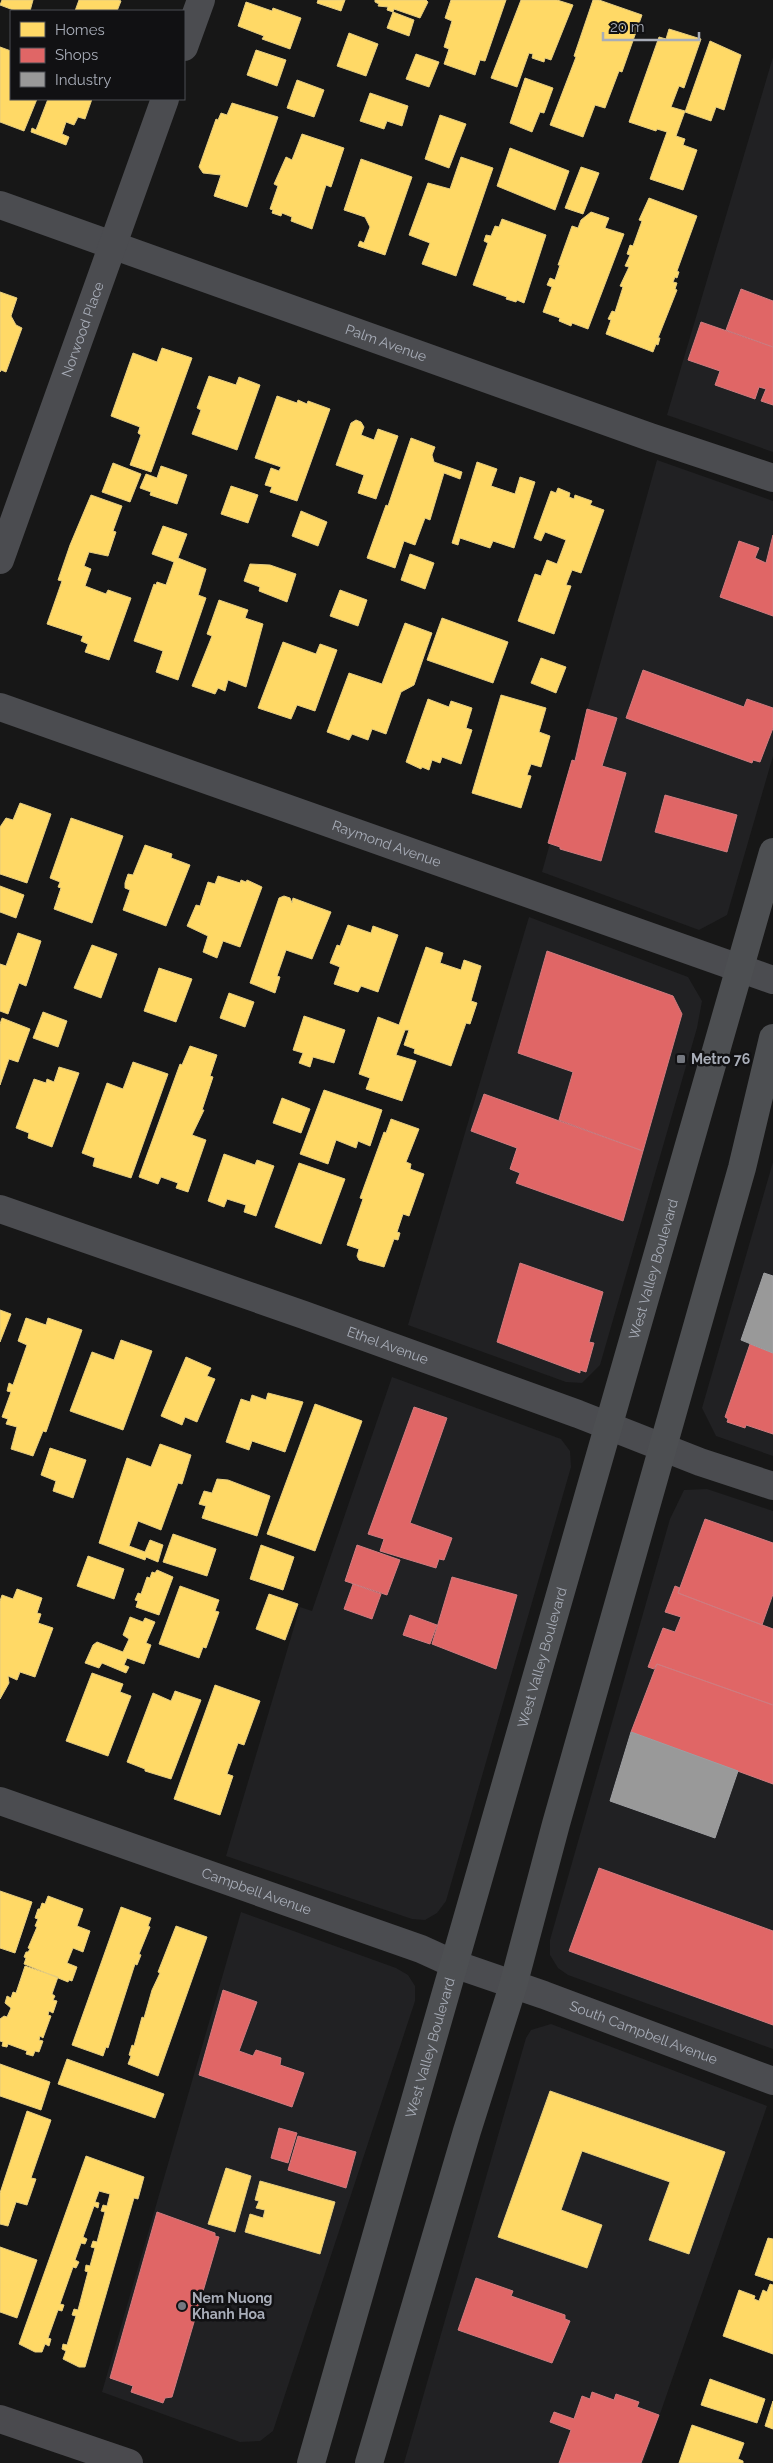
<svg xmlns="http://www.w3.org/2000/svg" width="773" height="2463" viewBox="0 0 773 2463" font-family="Raleway,sans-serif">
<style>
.built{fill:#212123}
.homes{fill:#ffd966;stroke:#e5cc7f}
.shops{fill:#e06666;stroke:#cf7b7f}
.industry{fill:#999;stroke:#9e9fa2}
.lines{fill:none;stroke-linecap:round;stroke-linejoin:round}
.street{stroke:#4b4c50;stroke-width:28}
.secondary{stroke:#4a4a4e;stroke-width:28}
.primary{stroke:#4d4f52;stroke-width:28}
.poi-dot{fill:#757880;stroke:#111113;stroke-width:2}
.labels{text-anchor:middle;stroke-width:5;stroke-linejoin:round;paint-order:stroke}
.street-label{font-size:14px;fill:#a8adb8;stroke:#111113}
.poi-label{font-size:14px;font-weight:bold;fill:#a8adb8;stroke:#111113;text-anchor:start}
</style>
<rect width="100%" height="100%" fill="#171717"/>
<!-- built -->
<path class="built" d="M773 57V452L667 415Z
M657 460 773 501V756L727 915 699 930 542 872Z
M529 917 688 977 702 1001 697 1028 600 1365 582 1383 566 1382 408 1325Z
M773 1162V1456L716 1436 702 1408Z
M392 1377 561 1439 570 1451 571 1467 446 1901 437 1913 425 1920 412 1919 226 1856 300 1607 312 1611Z
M707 1489 773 1511V2049L568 1975 558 1968 550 1955V1940L670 1519 684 1490Z
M241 1912 396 1968 408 1975 415 1986V2001L273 2431 260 2441 240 2442 102 2392Z
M551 2024 767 2106 643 2463H404L526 2038 531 2030Z"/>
<!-- homes -->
<path class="homes" d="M2 0H33L30 11H16L0 5Z
M79 0H119L121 1 117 11H75Z
M318 0H345L341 11 317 3Z
M375 0H426L428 2 420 18 394 9 393 12 387 10 388 7 378 6 379 4 375 2Z
M451 0H506L485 61 480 60 475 75 444 64 449 49 444 47 452 21 445 18Z
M521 0H557L573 5 551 60 545 58 544 62 532 58 533 54 529 53 517 87 491 78Z
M593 0H599L642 15 622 72 619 71 605 108 595 105 583 137 550 125 576 57 574 56Z
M246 2 272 11 273 8 301 18 290 49 262 39 264 36 238 26Z
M393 12 414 20 409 36 387 28Z
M669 29 701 39 684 88 679 86 671 107 685 111 676 136 685 139 683 145 697 150 683 190 650 179 667 132 657 129 656 131 629 122 659 37 666 39Z
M349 33 378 44 366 76 337 66Z
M710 41 741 55 724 110 716 107 711 121 685 112Z
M0 47 11 51V99H37L24 131 0 122Z
M256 50 286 60 277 86 247 75Z
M416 54 439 62 429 87 406 79Z
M525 78 553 88 544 113 540 112 532 132 510 123Z
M297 80 324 90 314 117 287 108Z
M370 93 408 106 402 126 387 121 384 129 360 121Z
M48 99H92L85 119 78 117 74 125 66 122 62 134 69 137 66 145 31 132 32 128 36 130Z
M232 103 278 117 247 207 214 196 221 175 203 173 199 167 216 119 218 120 221 113 227 115Z
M440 115 466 124 449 168 425 159Z
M302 134 344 148 331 187 326 185 312 229 291 221 292 217 282 213 281 216 272 213 273 210 270 209 278 186 274 184 286 157 292 160Z
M510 148 569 171 555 210 497 186Z
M461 157 493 168 456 276 422 264 430 243 409 235 428 183 450 189Z
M361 159 412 177 385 255 358 246 360 241 364 243 370 227 365 217 344 210Z
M581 167 599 173 583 214 565 208Z
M649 198 697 216 677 271 679 272 677 278 675 277 673 282 677 283 675 289 677 290 658 338H660L658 345 656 344 653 352 606 334 611 320 608 319 612 311 615 312 623 287 620 286 629 267 625 266 630 255 627 254 630 245 633 246 642 221 639 220Z
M591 212 609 218 605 228 624 234 588 329 572 323 571 326 559 321 560 318 543 312 552 287 547 285 550 278 555 280 560 265H558L572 226 578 228 581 220Z
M502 219 546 235 524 303 517 300 516 302 506 299 507 297 473 285 488 243 484 241 486 235 491 236 495 226 499 227Z
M0 292 17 298 11 316 16 325 22 328 6 372 1 370 0 372Z
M162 348 192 358 151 472 130 465 141 435 138 433 140 427 111 416 133 353 157 362Z
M209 376 236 385 239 377 260 385 237 450 192 434 201 410 197 408Z
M277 396 297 403 298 400 307 404 308 401 330 409 297 501 270 492 272 487 265 485 271 468 279 471 281 467 255 458Z
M356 420 361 422 364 427 361 435 374 440 378 429 398 436 376 499 358 493 364 475 336 465 351 423Z
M411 438 435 447 432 455 434 462 462 472 460 479 444 473 430 520 425 518 415 545 404 541 395 568 367 558 386 505 388 506Z
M477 462 497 469 491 486 515 494 520 477 535 482 514 548 493 541 490 548 460 538 458 545 452 543Z
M113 463 141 474 130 502 102 492Z
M161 466 187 475 177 504 150 495 151 492 140 488 146 474 157 478Z
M231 486 258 495 248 523 221 514Z
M558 488 570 493 569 497 574 499 575 495 592 501 590 505 604 510 581 573 572 570 566 585 571 586 554 634 518 621 535 574 541 576 547 560 557 564 566 540 545 532 541 541 534 538 551 491 556 493Z
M91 495 122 506 113 531 116 532 108 556 89 552 84 566 91 569 85 586 106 594 108 590 131 598 109 660 85 652 88 644 81 641 83 636 47 624 62 581 58 580 70 545Z
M301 511 327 522 318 546 292 536Z
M163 526 187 534 178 558 206 569 198 595 206 598 178 680 156 672 163 651 134 641 154 584 156 585 157 582 166 585 174 562 152 554Z
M410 554 434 563 425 589 401 580Z
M250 564 270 565 296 574 287 602 259 591 260 587 244 581Z
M340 590 367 600 358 626 330 616Z
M219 600 248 610 245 618 263 624 246 687 228 680 225 691 218 688 215 694 192 686 212 636 207 634Z
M442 618 508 642 493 683 427 660Z
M405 623 432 633 414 685 401 692 386 734 372 729 368 740 352 734 349 740 327 732 349 673 382 684Z
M283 642 316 654 320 644 337 650 315 711 297 705 291 719 258 708Z
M541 658 566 667 556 693 531 683Z
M501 695 546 708 539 732 550 736 541 767 531 764 527 775 531 776 521 808 472 793Z
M428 699 449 707 451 701 472 708 466 728 472 730 461 764 442 757 440 763 432 760 429 770 422 767 421 769 406 762Z
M20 803 51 814 27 883 0 874V827L6 818 13 820Z
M71 818 123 836 92 923 54 909 61 888 58 887 60 882 50 878Z
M145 845 172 854 171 858 190 865 166 926 123 910 130 890 125 888V883L128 874 133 875Z
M218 876 240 883 241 880 246 882 247 880 262 887 240 947 223 941 217 958 203 952 208 936 187 926 196 905 200 906 208 882 215 884Z
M0 886 24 895 16 918 0 912Z
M284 896 290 898 292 903 293 898 331 912 312 959 286 950 277 976 280 977 275 993 250 983 279 898Z
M348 925 371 933 373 926 398 935 378 992 361 986 358 992 334 984 340 967 330 963 337 945 340 946Z
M18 933 41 941 26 986 19 983 8 1014 0 1011V964L6 966Z
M92 945 117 954 101 998 74 988Z
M426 947 443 953 440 963 461 970 464 960 481 966 471 1001 477 1003 470 1024 466 1023 451 1066 414 1053 415 1049 404 1045 409 1030H405L396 1055 416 1061 402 1101 366 1089 370 1078 359 1074 378 1017 399 1025Z
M159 968 192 979 176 1022 144 1011Z
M229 993 254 1002 245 1027 220 1018Z
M43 1012 67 1021 58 1047 33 1038Z
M304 1016 345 1030 334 1063 313 1057 310 1067 299 1063 303 1053 293 1050Z
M2 1018 30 1029 18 1062 9 1059 0 1085V1024Z
M190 1046 217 1055 210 1076 213 1077 202 1110H204L192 1135 206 1140 188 1192 176 1188 178 1183 161 1177 158 1184 139 1177 180 1064 182 1065Z
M133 1062 168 1074 131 1178 93 1166 95 1158 82 1153 107 1083 123 1089Z
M59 1067 79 1073 52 1147 28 1138 29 1133 16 1128 34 1079 46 1083 47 1079 54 1082Z
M324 1090 382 1110 370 1146 358 1141 356 1148 336 1140 328 1164 300 1154Z
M282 1098 310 1109 301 1133 273 1123Z
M391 1119 419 1129 406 1162 411 1164 410 1169 424 1174 409 1216 403 1214 397 1232 400 1233 398 1240 394 1239 384 1267 359 1260 357 1256 359 1249 347 1245 363 1199 360 1198 384 1132 386 1133Z
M224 1154 255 1165 257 1160 274 1166 256 1216 244 1212 246 1205 227 1199 224 1207 208 1201Z
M299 1163 345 1179 321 1244 275 1227Z
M0 1310 11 1314 0 1342Z
M26 1318 46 1325 48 1318 82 1330 46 1432 43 1431 33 1456 11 1449 17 1427 6 1424 8 1419 2 1417 11 1392 7 1391 9 1383 13 1385 27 1345 18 1341Z
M121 1340 152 1351 123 1430 70 1411 92 1352 114 1360Z
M186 1357 211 1368 207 1376 215 1379 197 1422 185 1417 182 1425 161 1416Z
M268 1393 303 1402 285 1452 252 1441 249 1450 226 1442 241 1399 250 1402 252 1395 266 1400Z
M315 1404 362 1421 315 1551 267 1534Z
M160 1444 191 1455 182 1484 178 1483 161 1530 138 1521 129 1546 145 1552 150 1540 163 1545 158 1562 146 1557 145 1560 99 1543 127 1458 151 1467Z
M50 1448 86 1460 73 1498 53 1491 56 1481 41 1475Z
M217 1479 228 1480 270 1496 257 1536 202 1518 206 1506 199 1504 204 1491 212 1493Z
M173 1534 216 1549 207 1576 163 1562Z
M261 1545 294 1557 283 1590 250 1579Z
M88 1556 124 1569 114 1599 77 1586Z
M157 1570 173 1577 159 1615 136 1607 138 1601 135 1600 138 1593 141 1594 147 1577 150 1578 152 1572 155 1573Z
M180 1586 219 1600 215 1611 219 1612 206 1648 203 1647 199 1658 159 1644Z
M17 1589 42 1598 37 1613 41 1614 38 1623 53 1628 35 1677 20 1672 17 1680 8 1676 9 1683 0 1699V1601L2 1595 13 1599Z
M269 1594 298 1604 285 1640 256 1629Z
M130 1617 143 1622 145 1618 155 1622 146 1643 151 1645 144 1664 127 1658 124 1665 129 1667 126 1673 102 1663 99 1668 85 1663 93 1645 97 1642 123 1652 129 1639 123 1635Z
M92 1673 123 1684 120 1692 131 1696 108 1756 66 1741Z
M215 1685 260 1701 244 1745 238 1743 227 1774 233 1776 220 1815 174 1799Z
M175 1691 201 1700 171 1779 145 1771V1769L127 1762 153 1693 171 1701Z
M0 1891 32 1902 15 1953 0 1948Z
M48 1896 83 1909 77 1926 90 1931 83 1952 73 1948 67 1963 77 1967 72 1981 69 1980 68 1982 24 1964 26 1958 24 1957 26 1952H28L30 1949 28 1948 37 1927 35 1926 38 1919 35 1918 38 1909H40L42 1903 45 1904Z
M121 1907 151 1918 148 1926 150 1927 139 1954 141 1955 137 1965 135 1964 108 2048 106 2047 103 2056 72 2045Z
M176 1926 207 1937 158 2076 128 2064 131 2056 129 2055 132 2045 134 2046 142 2017 144 2018 152 1990 160 1973 158 1972Z
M25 1966 58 1977 52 1994 55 1996 53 2000 57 2001 53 2013 49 2011 48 2015 51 2016 43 2038 40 2036 39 2040 43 2041 39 2052 35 2051 33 2056 26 2054 27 2051 8 2044 7 2047 2 2046 3 2042 0 2041V2019L4 2016 7 2017 11 2008 5 2003 7 1996 11 1998 13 1992 16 1993Z
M67 2059 164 2094 155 2118 58 2084Z
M0 2064 50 2082 41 2110 0 2096Z
M550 2091 725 2152 689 2254 649 2240 670 2182 582 2151 561 2210 602 2225 587 2268 498 2237Z
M27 2111 51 2120 31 2178 36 2179 27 2205 16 2202 8 2226 0 2224V2193Z
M86 2156 144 2177 138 2199 134 2198 85 2367H79L63 2359 66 2351 62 2349 63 2344 67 2345 76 2316 72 2315 74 2309 78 2310 88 2272 85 2271 86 2265 90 2266 95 2248 91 2247 93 2241 97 2242 105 2212 101 2211 103 2205 107 2206 110 2194 99 2191 95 2202 99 2203 98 2208 94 2206 83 2237 87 2239 85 2244 81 2243 75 2260 79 2262 76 2268 73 2267 60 2304 64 2305 62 2311 58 2310 48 2338 51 2339 49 2346 45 2344 42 2352H35L19 2344Z
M226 2168 251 2176 235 2232 208 2224Z
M260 2181 335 2202 320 2254 245 2232 250 2214 263 2218 265 2210 256 2208 259 2201 255 2200Z
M768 2238 773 2239V2281L755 2275Z
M0 2247 37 2260 17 2318 0 2312Z
M770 2284 773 2285V2354L723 2336 739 2290 755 2296 754 2299 759 2301 763 2290 767 2292Z
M710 2379 765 2399 757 2423 701 2405Z
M773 2401V2429L765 2426Z
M692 2425 744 2443 738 2459 743 2461V2463H679Z"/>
<!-- shops -->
<path class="shops" d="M741 289 773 301V347L726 330Z
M701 322 773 347V405L761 401 766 389 759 387 755 399 715 385 720 371 688 360Z
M773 535V616L720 597 739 541 759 548 755 558 766 563Z
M643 670 744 707 747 699 773 708V728L760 762 753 760 752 763 626 718Z
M587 709 617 718 602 766 626 773 601 861 560 849V847L548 843 572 760 575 761Z
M665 795 737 815 727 852 655 832Z
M547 951 673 996 682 1014 643 1151 559 1120 573 1072 518 1053Z
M484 1094 643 1151 623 1221 516 1183 520 1173 510 1169 517 1148 471 1131Z
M520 1263 603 1292 589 1342 594 1343 586 1372 580 1370V1373L497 1342Z
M750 1344 773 1353V1434L746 1425 745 1428 727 1422 728 1419 725 1417Z
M414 1407 447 1418 410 1523 452 1538 444 1560 439 1559 436 1568 380 1551 384 1539 368 1534Z
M705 1519 773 1543V1594L762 1625 678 1593Z
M357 1545 400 1560 387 1595 345 1581Z
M452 1577 517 1595 496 1669 432 1644Z
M353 1584 381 1594 372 1619 344 1609Z
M675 1586 680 1588 678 1593 773 1629V1705L657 1664 654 1669 648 1667 663 1628 675 1632 681 1617 665 1612Z
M410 1615 437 1625 430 1644 403 1635Z
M657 1664 773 1705V1784L631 1732Z
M599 1868 773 1931V2025L569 1951Z
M223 1990 257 2002 239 2051 253 2056 256 2050 281 2058 280 2065 304 2073 292 2107 199 2075Z
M279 2128 297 2133 288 2163 271 2158Z
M298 2136 356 2152 346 2188 288 2170Z
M157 2212 215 2233V2236L219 2237 172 2397 165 2398 163 2403 131 2392 133 2386 110 2378Z
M476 2278 513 2291 511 2296 565 2315V2319L570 2321 552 2363 458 2330Z
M592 2392 614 2400 616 2394 639 2402 637 2407 659 2415 641 2463H559L571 2430 550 2422 554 2412 574 2419 582 2396 590 2399Z"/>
<!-- industry -->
<path class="industry" d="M764 1273 773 1276V1353L741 1340Z
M631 1732 738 1771 715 1838 610 1801Z"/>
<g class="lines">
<!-- street -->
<g class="street">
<path d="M184 47 201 0"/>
<path id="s1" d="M0 205 650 437 773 478"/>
<path id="s2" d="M0 560 165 99"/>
<path id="s3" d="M0 707 773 980"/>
<path id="s4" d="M0 1209 304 1315 578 1414 700 1462 773 1486"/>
<path id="s5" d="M0 1801 421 1949 454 1964 544 1995 773 2081"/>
</g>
<!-- secondary -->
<path class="secondary" d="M0 2419 129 2463"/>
<!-- primary -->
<g class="primary">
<path id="s6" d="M311 2463 773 852"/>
<path d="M369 2463 467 2131 513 1986 556 1824 742 1168 773 1038"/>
</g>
</g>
<!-- markers -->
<g class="poi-dot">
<rect x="676" y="1054" width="10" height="10" rx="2.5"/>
<circle cx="182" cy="2306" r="5"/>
</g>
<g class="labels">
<!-- street labels -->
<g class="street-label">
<text dy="5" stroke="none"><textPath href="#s2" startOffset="245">Norwood Place</textPath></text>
<text dy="5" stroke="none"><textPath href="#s1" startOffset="410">Palm Avenue</textPath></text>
<text dy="5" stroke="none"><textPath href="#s3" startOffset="410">Raymond Avenue</textPath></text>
<text dy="5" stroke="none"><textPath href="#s6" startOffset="1242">West Valley Boulevard</textPath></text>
<text dy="5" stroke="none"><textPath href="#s4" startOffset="411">Ethel Avenue</textPath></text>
<text dy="5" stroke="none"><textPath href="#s6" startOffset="838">West Valley Boulevard</textPath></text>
<text dy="5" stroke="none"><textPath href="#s5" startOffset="272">Campbell Avenue</textPath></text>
<text dy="5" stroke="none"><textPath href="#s5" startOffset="684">South Campbell Avenue</textPath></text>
<text dy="5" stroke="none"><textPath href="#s6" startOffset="432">West Valley Boulevard</textPath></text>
</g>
<!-- poi labels -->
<g class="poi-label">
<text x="691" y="1064">Metro 76</text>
<text x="192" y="2303">Nem Nuong<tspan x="192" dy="16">Khanh Hoa</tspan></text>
</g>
</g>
<!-- legend -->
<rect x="10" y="10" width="175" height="90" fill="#111113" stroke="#4d4f55"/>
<rect x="20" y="22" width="25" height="15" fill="#ffd966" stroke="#4d4f55"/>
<text x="55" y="35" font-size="15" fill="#a8adb8">Homes</text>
<rect x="20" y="48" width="25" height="15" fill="#e06666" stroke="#4d4f55"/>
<text x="55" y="60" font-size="15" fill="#a8adb8">Shops</text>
<rect x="20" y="72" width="25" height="15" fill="#999999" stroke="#4d4f55"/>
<text x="55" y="85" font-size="15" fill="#a8adb8">Industry</text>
<!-- scale -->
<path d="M603 32v8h96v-8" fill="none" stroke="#a8adb8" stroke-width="2.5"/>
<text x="610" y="32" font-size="15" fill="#a8adb8" stroke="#111113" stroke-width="4" paint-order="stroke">20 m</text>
</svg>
